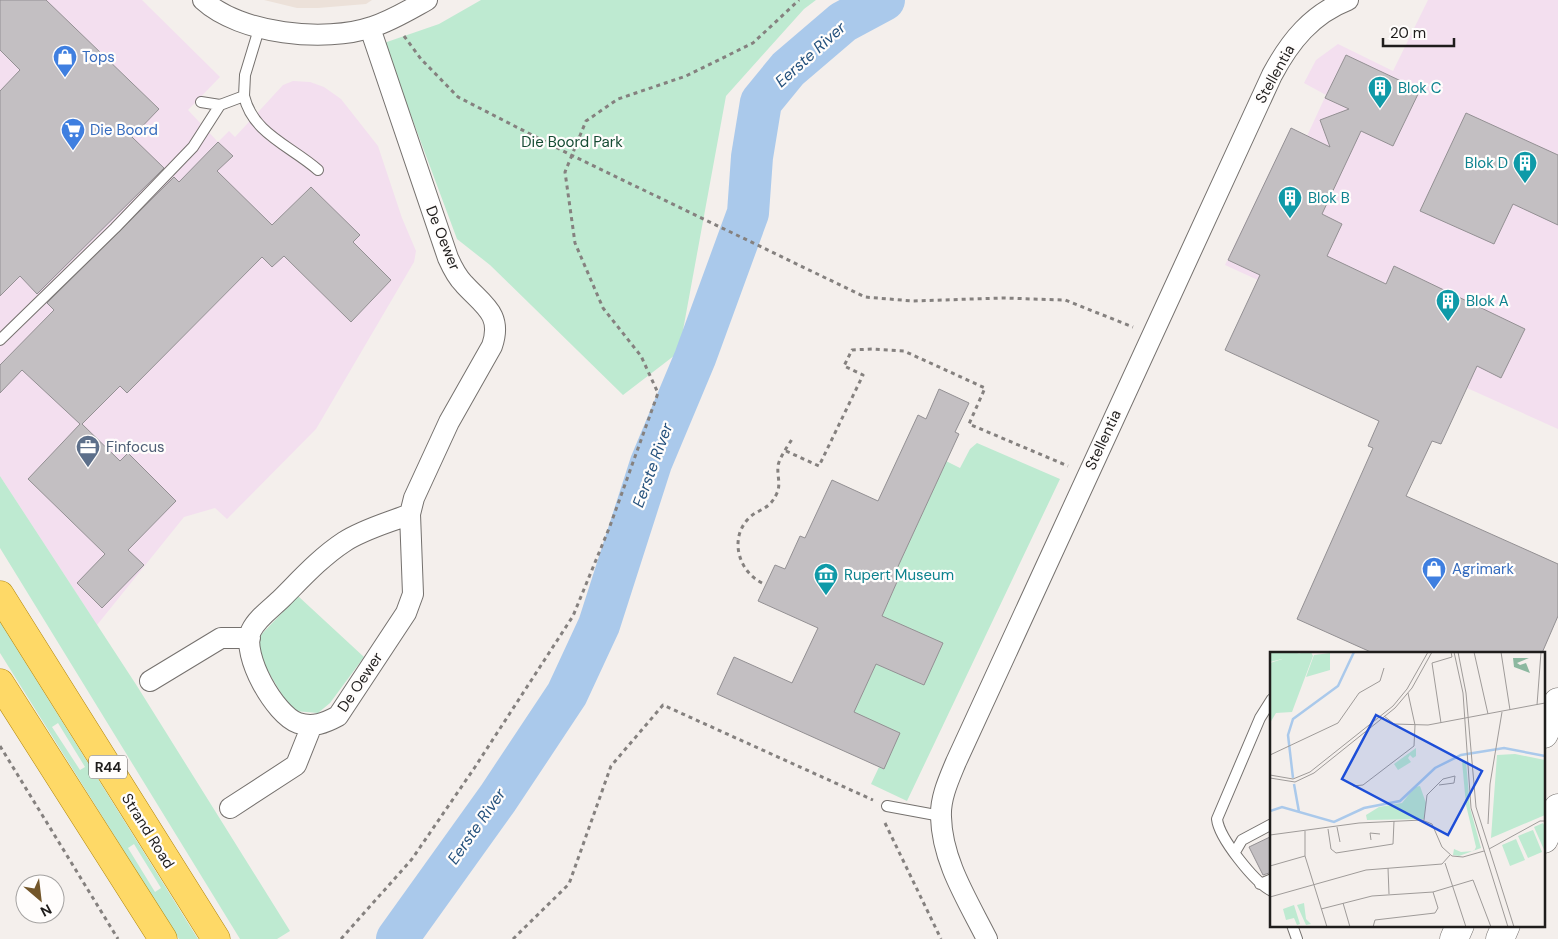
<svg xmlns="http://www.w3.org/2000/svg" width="1558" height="939" viewBox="0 0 1558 939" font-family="'DM Sans',sans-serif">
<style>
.commercial{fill:#f3dfef}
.built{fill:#ece1d9}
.green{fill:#beead1;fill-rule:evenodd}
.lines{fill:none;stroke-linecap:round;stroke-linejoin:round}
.river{stroke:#aac9eb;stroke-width:42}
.building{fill:#c3bfc2;stroke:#939093}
.service-casing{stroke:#75716e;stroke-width:12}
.minor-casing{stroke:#75716e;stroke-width:22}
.secondary-casing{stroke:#75716e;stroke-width:29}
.primary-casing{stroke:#b0860b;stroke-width:29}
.path{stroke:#85817f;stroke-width:3;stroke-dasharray:4 4;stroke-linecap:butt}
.service{stroke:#fff;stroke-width:10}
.minor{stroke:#fff;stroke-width:20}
.secondary{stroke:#fff;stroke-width:28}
.primary{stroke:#fed967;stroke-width:28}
.labels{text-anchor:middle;stroke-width:4.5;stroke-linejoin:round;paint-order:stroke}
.shield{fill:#fffdfc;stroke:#62605f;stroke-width:1}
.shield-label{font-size:14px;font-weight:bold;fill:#1f1d1c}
.shop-label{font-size:15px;fill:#366cbe;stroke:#fffdfc;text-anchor:start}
.street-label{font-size:15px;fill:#1f1d1c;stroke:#fffdfc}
.culture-label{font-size:15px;fill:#0d838f;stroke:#fffdfc;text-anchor:start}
.park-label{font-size:15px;fill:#154b33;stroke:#fffdfc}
.service-label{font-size:15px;fill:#4e5e75;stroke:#fffdfc;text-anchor:start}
.water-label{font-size:16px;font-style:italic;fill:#24517d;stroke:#fffdfc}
.inset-river{fill:none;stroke:#aac9eb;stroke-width:2.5}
.inset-road{fill:none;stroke:#9f9b99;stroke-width:1}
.view{fill:#1d4ed8;fill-opacity:0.15;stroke:#1d4ed8;stroke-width:2.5}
.inset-edge{fill:none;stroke:#1f1d1c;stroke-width:2.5}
</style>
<rect width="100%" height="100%" fill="#f4efec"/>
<!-- commercial -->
<path class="commercial" d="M0 0H142L220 77 188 110 218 142 229 131 235 137 283 85 293 81 310 82 324 87 341 99 378 146 402 218 416 251 414 262 316 429 227 519 215 508 184 517 97 625 0 476Z
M1428 0H1558V429L1467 388 1471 378 1225 265 1291 128 1307 136 1326 95 1304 83 1316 60 1338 44 1393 71Z"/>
<!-- built -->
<path class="built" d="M264 0H372L366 4 318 8H297Z"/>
<!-- green -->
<path class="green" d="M481 0H816L804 9 726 96 679 352 623 395 490 265 457 239 384 43 439 24Z
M977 443 1060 479 907 801 871 784 879 767 884 769 854 712 876 664 937 641 882 616 900 575 895 573 946 461 960 468 970 449Z
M0 476 137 686 290 931 277 939H240L0 548Z
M298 596 364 657 330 703 318 713 295 711 287 703 256 651V640Z
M0 622 198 939H179L0 653ZM58 723 85 767 80 770 52 727ZM134 844 161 888 155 892 128 848Z"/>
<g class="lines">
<!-- river -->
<path class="river" d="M397 939 498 798 567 694 599 625 651 463 695 358 748 213 752 157 761 102 788 69 843 22 884 0"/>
</g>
<!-- building -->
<path class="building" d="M0 0H46L159 109 132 137 164 168 37 294 20 276 0 296V91L20 70 0 50Z
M1346 55 1420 90 1393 146 1361 131 1322 214 1342 224 1327 256 1386 284 1394 266 1525 329 1501 378 1477 366 1441 444 1432 441 1406 496 1558 564V616L1542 653H1373L1297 619 1373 448 1368 446 1379 421 1225 350 1260 275 1228 260 1291 128 1330 147 1320 120 1349 109 1325 98Z
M1466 113 1558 155V225L1513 204 1494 244 1420 211Z
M218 142 233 156 217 171 272 225 311 187 360 235 353 242 391 280 351 322 284 256 272 267 262 257 127 393 120 386 82 424 120 461 128 453 176 501 128 550 144 565 102 608 77 583 105 554 28 479 80 424 22 370 0 393V365L54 310 47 303 174 177 179 182Z
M939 389 969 403 955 432 959 434 895 573 900 575 882 616 943 643 924 685 876 664 854 712 900 733 884 769 717 694 734 657 792 683 818 628 758 601 775 565 785 569 800 536 805 538 832 480 878 501 918 415 926 419Z
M1272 836V872L1263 875 1249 847Z"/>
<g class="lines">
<defs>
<path id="service" d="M244 96C253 134 291 146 318 170
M201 102 220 105 244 96 245 75 259 29
M0 340 115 228 193 147 220 105
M1272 699 1260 718 1217 819C1219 838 1255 883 1272 891
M887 806 941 816
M1235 852 1242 840 1272 824
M1260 884 1272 879
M1292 925 1297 939"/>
<path id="minor" d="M203 0C240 34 325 43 372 27 391 21 409 10 427 0
M370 28 448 258C452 267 457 277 464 284 483 305 503 314 492 346L449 422 414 498 410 514 413 594 406 613 338 716C325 723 313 728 298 723 275 715 241 655 251 631 257 618 272 608 282 598 301 579 321 557 344 542 364 529 388 523 410 514
M150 681 221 638H250
M230 808 296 765 312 725
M987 939C968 901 942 861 941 817 940 798 949 779 956 762L1272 75C1290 41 1312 14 1348 0"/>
<path id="secondary" d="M1544 734 1558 702
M1544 839 1558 808
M1454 939 1460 925
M1500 939 1506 925"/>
<path id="primary" d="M0 595 216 939
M0 683 163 939"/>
</defs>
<!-- service casing -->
<use href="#service" class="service-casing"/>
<!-- minor casing -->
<use href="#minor" class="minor-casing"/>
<!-- secondary casing -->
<use href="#secondary" class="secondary-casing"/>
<!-- primary casing -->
<use href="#primary" class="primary-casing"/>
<!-- path -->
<path class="path" d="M404 36 421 59 458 97 571 155 865 297 913 301 1002 298 1065 300 1133 327
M786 451 819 466 863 375 844 366 852 350 872 349 904 351 985 388 969 424 1068 466
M762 583C738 571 729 538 749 518 759 508 769 511 777 493 781 484 777 476 778 466 779 458 788 446 792 439
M0 746 118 939
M885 823 941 939
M341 939 412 859 475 767 573 616 610 526 658 393 641 356 603 308 575 243 565 172 586 121 618 99 686 76 753 43 799 0
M513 939 569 884 611 766 663 705 873 800"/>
<!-- service -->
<use href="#service" class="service"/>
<!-- minor -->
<use href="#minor" class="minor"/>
<!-- secondary -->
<use href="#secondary" class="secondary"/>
<!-- primary -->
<use href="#primary" class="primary"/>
</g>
<!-- icons -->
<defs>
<symbol id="shop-pin" viewBox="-11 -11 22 30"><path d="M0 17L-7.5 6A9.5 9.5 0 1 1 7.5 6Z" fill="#3f7fe0" stroke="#fffdfc"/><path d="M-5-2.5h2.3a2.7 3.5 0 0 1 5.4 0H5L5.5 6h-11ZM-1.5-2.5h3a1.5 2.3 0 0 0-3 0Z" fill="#fff"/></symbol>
<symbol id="building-pin" viewBox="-11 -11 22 30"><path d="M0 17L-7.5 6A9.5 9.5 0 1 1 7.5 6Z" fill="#0f9aa8" stroke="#fffdfc"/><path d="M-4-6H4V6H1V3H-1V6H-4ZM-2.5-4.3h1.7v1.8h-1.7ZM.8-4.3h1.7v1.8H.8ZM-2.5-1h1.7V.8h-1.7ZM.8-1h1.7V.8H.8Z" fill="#fff"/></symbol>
<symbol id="supermarket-pin" viewBox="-11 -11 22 30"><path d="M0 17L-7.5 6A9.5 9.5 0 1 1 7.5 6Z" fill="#3f7fe0" stroke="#fffdfc"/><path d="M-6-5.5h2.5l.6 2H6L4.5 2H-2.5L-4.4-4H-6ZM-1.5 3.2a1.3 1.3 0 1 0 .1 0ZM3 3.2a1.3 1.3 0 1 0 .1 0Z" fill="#fff"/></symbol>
<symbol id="office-pin" viewBox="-11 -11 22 30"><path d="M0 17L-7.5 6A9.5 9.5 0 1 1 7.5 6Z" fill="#5c6f8a" stroke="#fffdfc"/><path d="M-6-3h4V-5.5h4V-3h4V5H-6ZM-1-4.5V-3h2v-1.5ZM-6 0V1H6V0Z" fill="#fff"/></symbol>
<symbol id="museum-pin" viewBox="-11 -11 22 30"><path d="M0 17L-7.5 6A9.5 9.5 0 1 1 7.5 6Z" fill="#0f9aa8" stroke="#fffdfc"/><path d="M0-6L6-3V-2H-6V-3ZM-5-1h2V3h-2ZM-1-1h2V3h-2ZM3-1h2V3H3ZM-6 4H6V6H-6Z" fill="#fff"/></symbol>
</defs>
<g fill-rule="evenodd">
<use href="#shop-pin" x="51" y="43" width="28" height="38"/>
<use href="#building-pin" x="1366" y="74" width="28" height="38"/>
<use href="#supermarket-pin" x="59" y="116" width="28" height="38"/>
<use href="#building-pin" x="1511" y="149" width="28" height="38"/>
<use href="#building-pin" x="1276" y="184" width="28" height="38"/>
<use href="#building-pin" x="1434" y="287" width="28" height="38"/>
<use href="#office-pin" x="74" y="433" width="28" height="38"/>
<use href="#shop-pin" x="1420" y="555" width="28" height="38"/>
<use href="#museum-pin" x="812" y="561" width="28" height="38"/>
</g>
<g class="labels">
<!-- shield labels -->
<rect class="shield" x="89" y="755.5" width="38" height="23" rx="4"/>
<g class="shield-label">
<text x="108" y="772">R44</text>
</g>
<!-- shop labels -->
<g class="shop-label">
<text x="82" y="62">Tops</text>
<text x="90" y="135">Die Boord</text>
<text x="1452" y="574">Agrimark</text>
</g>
<!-- street labels -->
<g class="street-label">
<text transform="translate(1275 74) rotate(-61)" y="5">Stellentia</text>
<text transform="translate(443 238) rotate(68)" y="5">De Oewer</text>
<text transform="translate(1103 440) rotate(-65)" y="5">Stellentia</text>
<text transform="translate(360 682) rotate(-56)" y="5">De Oewer</text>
<text transform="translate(148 831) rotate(58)" y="5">Strand Road</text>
</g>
<!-- culture labels -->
<g class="culture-label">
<text x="1398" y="93">Blok C</text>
<text x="1508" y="168" text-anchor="end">Blok D</text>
<text x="1308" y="203">Blok B</text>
<text x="1466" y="306">Blok A</text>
<text x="844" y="580">Rupert Museum</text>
</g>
<!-- park labels -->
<g class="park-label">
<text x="572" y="147">Die Boord Park</text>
</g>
<!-- service labels -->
<g class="service-label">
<text x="106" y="452">Finfocus</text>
</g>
<!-- water labels -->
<g class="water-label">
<text transform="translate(810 54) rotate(-42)" y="6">Eerste River</text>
<text transform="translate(652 465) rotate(-70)" y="6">Eerste River</text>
<text transform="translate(476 826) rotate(-55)" y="6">Eerste River</text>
</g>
</g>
<!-- overview -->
<g transform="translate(1270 652)">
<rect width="275" height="275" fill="#f4efec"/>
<path d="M31 0 24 4 0 10V0ZM34 0H41L43 4 22 60 6 61 0 71V11ZM60 1V18L36 25 44 3ZM146 96V104L143 106 140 103 138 106 141 110 128 118 124 112ZM245 102 275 108V163L221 186 227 103ZM192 109H196L200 156 211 196 189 204 183 203 184 197 191 200 204 199 206 195 196 153ZM150 134 156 151 154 167 97 168 96 163 109 155 132 151 145 135ZM273 171 275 175V200L264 175ZM263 178 272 200 258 206 248 184ZM246 187 255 208 240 214 232 193ZM34 251 36 267 41 272 36 273 27 253ZM24 253 30 272 27 273 24 266 16 268 13 257Z" fill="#beead1"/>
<path d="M243 6H259L247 11 250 13 256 11 260 21 244 15Z" fill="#8cb8a0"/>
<path class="inset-river" d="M23 126 18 83 23 67 68 34 84 0M24 132 29 160M0 159 12 155 64 170 94 156 130 149 165 116 191 103 234 96 275 104"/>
<path class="inset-road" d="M184 0 193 41 201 156 238 275M188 0 196 41 206 155 244 275M204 0 218 62M231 0 240 58M267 53 271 0M114 64 124 72 158 73 275 51M171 71 162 11 182 5 181 0M0 103 68 71 89 41 110 29 114 16M0 123 23 127 40 120 123 54 137 37 158 0M0 126 25 130 44 121 125 56 142 36 162 0M83 134 93 133 144 94 145 73 138 41M154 168 157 143 173 127 185 124 184 131 169 133M218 172 220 132 232 60M67 175 70 190M58 177 61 197 66 201 123 192 124 169M35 179V204L57 275M0 183 89 171 152 168 162 172 172 195 182 204 193 205 214 199M101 188 100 181 110 182M219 197 270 169H275M175 211 196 275M0 214 35 204M118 216 119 242M0 245 96 218 172 212 180 203M73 251 80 275M51 257 102 244 163 240 203 228 221 275M103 275 105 268 165 261 168 256 163 240"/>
<path class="view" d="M106 63 212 119 178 183 72 127Z"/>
<rect width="275" height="275" class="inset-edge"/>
</g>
<!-- north arrow -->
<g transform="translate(40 899) rotate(152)"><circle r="24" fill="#fffdfc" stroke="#a5a3a2"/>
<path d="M0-4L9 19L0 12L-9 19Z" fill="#73562a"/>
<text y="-8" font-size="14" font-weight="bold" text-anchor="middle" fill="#1f1d1c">N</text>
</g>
<!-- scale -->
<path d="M1383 38v8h71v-8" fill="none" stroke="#1f1d1c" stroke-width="2.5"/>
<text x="1390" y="38" font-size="15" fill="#1f1d1c" stroke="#fffdfc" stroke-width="4" paint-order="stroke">20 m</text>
</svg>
